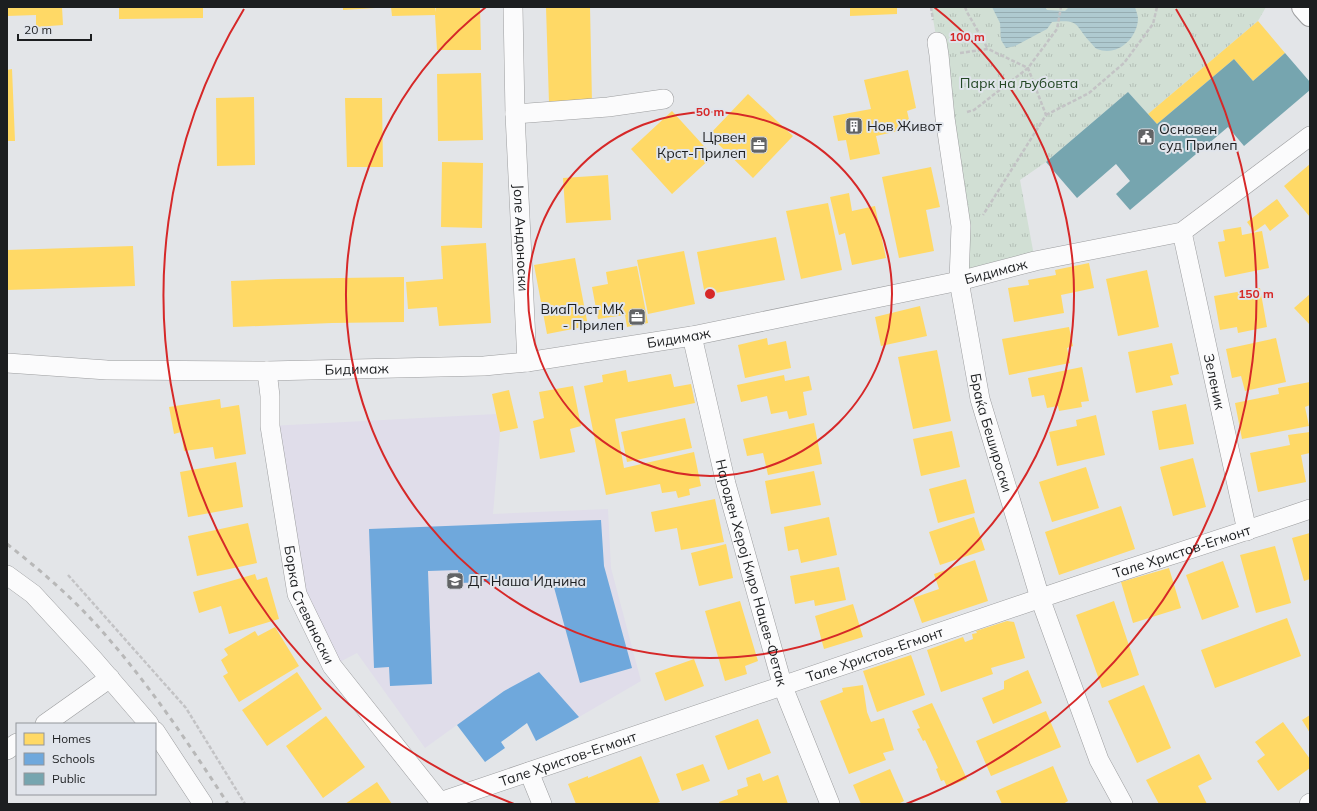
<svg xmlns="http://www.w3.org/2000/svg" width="1317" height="811" viewBox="0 0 1317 811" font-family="Mulish,sans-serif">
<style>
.education{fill:#e0ddea}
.park{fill:url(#park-tufts)}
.water{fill:url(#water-rules)}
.homes{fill:#ffd966}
.schools{fill:#6fa8dc}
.public{fill:#76a5af}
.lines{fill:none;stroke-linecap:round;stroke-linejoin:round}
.street-casing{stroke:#9c9d9f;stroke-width:20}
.secondary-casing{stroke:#9c9d9f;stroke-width:24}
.path{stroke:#c3c3c5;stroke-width:2.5;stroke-dasharray:4 2;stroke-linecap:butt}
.street{stroke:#fbfbfc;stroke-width:19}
.secondary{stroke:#fbfbfc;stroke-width:22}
.rail{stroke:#b8b8b8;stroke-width:3;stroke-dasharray:5 5;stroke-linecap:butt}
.ring{fill:none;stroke:#d62828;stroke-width:2}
.labels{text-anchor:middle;stroke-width:4;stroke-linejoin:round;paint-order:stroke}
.park-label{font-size:14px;fill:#244826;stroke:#e0e4eb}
.poi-label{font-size:14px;fill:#1c1e20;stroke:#e0e4eb;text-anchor:start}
.street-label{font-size:14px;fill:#1c1e20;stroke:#e0e4eb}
.centre{fill:#d62828;stroke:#e0e4eb;stroke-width:2}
.ring-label{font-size:12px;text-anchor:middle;font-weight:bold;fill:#d62828;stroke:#e0e4eb;stroke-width:4;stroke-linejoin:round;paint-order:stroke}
</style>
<defs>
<pattern id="park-tufts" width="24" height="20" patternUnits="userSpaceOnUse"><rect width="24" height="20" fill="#d1dfd4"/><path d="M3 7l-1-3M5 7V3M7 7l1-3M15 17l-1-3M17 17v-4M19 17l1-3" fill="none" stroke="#b3bfb6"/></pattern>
<pattern id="water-rules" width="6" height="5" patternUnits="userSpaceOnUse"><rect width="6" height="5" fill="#afcad0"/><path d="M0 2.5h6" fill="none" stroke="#96adb2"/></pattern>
</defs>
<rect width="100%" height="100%" fill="#e3e5e8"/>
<!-- education -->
<path class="education" d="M496 414 500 432 493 514 608 509 611 568 641 681 579 717 538 673 504 691 425 748 357 653 332 666 297 594 270 426Z"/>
<!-- park -->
<path class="park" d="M931 7H1266L1258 21 1148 114 1128 92 1046 162 1020 180 1035 261 959 281 937 42Z"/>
<!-- water -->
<path class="water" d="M992 7H1045L1047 10 1065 11 1069 7H1135C1136 11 1138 15 1138 19 1137 39 1117 57 1097 49 1095 48 1093 45 1091 43 1074 25 1081 19 1052 22L1047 29 1015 46 1006 48 1001 40 1000 23Z"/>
<!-- homes -->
<path class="homes" d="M7 7H62L63 25 36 27V15L7 16Z
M119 7H203V18L119 19Z
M343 7H375V8L343 10Z
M391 7H435V12L436 7H480L481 50H437L435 15 392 16Z
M546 7H590L592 102 549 103Z
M850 7H897V14L850 16Z
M1258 21 1285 53 1253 81 1234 59 1157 124 1148 114Z
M12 69 15 141H7V70Z
M908 70 916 108 907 111 911 128 876 136 880 154 850 160 846 140 838 141 833 116 871 109 864 80Z
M481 73 483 140 438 141 437 74Z
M748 94 793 136 753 178 709 135Z
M254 97 255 165 217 166 216 98Z
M345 98H382L383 167H347Z
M672 111 713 156 672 194 631 149Z
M442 162 483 163 482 228 441 227Z
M1310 164V217L1284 186Z
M931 167 940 207 926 210 934 251 899 258 882 177Z
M608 175 611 220 566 223 563 178Z
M849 193 852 211 875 206 886 258 852 265 845 233 839 235 830 197Z
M1277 199 1289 216 1270 231 1265 224 1254 232 1247 222Z
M828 203 842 270 801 279 786 211Z
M1241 227 1242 235 1262 231 1269 268 1225 277 1218 242 1225 241 1223 230Z
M776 237 785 280 705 295 697 252Z
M486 243 491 323 439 326 437 307 408 309 406 282 443 279 441 246Z
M133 246 135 286 7 290V250Z
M684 251 695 304 648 314 637 260Z
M575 258 588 326 547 334 534 265Z
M1089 263 1094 288 1061 295 1064 313 1014 322 1008 288 1029 285 1028 280 1056 275 1055 270Z
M637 266 648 323 627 327 625 315 598 319 592 287 608 284 606 272Z
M1147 270 1159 327 1118 336 1106 279Z
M404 277V322L332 323 233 327 231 281 278 279Z
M1260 288 1267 327 1238 333 1237 327 1220 330 1214 296Z
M1310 294V325L1294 308Z
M920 306 927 336 881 346 875 317Z
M1069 327 1073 346 1067 348 1070 363 1009 375 1002 339Z
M767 338 768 345 786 341 791 368 745 378 738 345Z
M1276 338 1286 382 1245 391 1241 376 1232 378 1226 349Z
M1172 343 1179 374 1170 376 1173 385 1136 393 1128 352Z
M937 350 951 421 913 429 898 357Z
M1082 367 1089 401 1081 402 1082 407 1059 411 1058 406 1047 408 1044 395 1032 397 1028 378Z
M626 370 628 382 671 374 674 387 691 384 695 403 615 419 624 468 694 452 701 486 689 489 690 495 678 498 676 491 662 493 660 484 606 495 584 386 603 382 602 375Z
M784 375 785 381 809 376 812 390 803 392 807 415 789 419 787 411 771 414 767 396 741 402 737 385Z
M1310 382V405L1305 407 1309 426 1242 439 1235 403 1279 394 1278 388Z
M573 386 581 426 570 429 575 452 540 459 533 421 544 418 539 392Z
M509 390 518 428 500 432 492 394Z
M220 399 221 408 239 405 246 454 215 459 213 447 184 451 181 432 174 434 169 407Z
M1186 404 1194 444 1159 450 1152 411Z
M1096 415 1105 455 1057 466 1049 432 1077 426 1076 420Z
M685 418 692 448 627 462 621 432Z
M814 423 822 464 768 475 763 453 747 456 743 439Z
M952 431 960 467 921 476 913 439Z
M1310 432V453L1301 455 1306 482 1258 492 1250 453 1290 445 1288 435Z
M1193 458 1206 507 1173 516 1160 467Z
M236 462 243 507 188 517 180 472Z
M1086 467 1099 508 1052 522 1039 482Z
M814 471 821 505 771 514 765 481Z
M966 479 975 513 938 523 929 489Z
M715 499 724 542 681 550 677 528 655 532 651 512Z
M1121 506 1135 549 1059 575 1045 532Z
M829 517 837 555 801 563 798 549 788 551 784 527Z
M974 517 985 550 940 565 929 532Z
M248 523 257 563 197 576 188 536Z
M1310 533V579L1304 581 1292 538Z
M726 544 733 578 699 586 691 553Z
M1275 546 1291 603 1256 613 1240 555Z
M975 560 988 601 922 623 913 598 939 589 934 574Z
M1223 561 1239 607 1202 620 1186 575Z
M839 567 846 600 815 606 814 600 795 604 790 576Z
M1169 568 1181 608 1133 623 1121 582Z
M255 574 257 580 267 577 279 619 229 634 221 606 199 613 193 592Z
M740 601 758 661 745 666 747 674 725 681 705 611Z
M1114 601 1139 675 1102 688 1076 615Z
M853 604 863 637 824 649 815 616Z
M1287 618 1301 656 1215 688 1201 650Z
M1007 621 1014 622 1025 658 991 668 993 674 941 692 927 650 963 637 965 642 973 639 972 634 977 633 976 631Z
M275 627 299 666 239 702 223 676 228 673 221 660 228 655 224 649 255 631 258 636Z
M911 655 925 695 877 712 863 671Z
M694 659 704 686 665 701 655 673Z
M1028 670 1042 703 993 724 982 698 1004 689V681Z
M297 672 322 709 267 746 242 710Z
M863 685 867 712 871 722 884 718 894 750 883 753 886 760 849 774 820 701 843 692 842 688Z
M1144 685 1171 748 1137 763 1108 701Z
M932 703 967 779 947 787 944 780 941 781 936 769 938 768 925 740 923 741 917 729 920 728 912 711Z
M1046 711 1061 747 991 776 976 741Z
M1310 715V733L1302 720Z
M326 716 365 767 323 798 286 746Z
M758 719 771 753 728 770 715 736Z
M1283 722 1310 759V768L1278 791 1257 761 1265 755 1255 742Z
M1199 754 1212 779 1198 786 1207 804H1159L1146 780Z
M641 756 660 802 654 804H576L568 784 588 776V778Z
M703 764 710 781 682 791 676 774Z
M1053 766 1068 801 1063 804H1002L996 791Z
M890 769 904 801 898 804H861L853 785Z
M760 773 763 781 778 775 788 804H720L719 802 738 795 737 790 748 786 746 778Z
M377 782 392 804H345Z"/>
<!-- schools -->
<path class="schools" d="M601 520 604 566 632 668 580 683 552 580 459 583 458 570 428 571 432 684 390 686 389 667 374 668 369 529Z
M539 672 579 717 536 741 527 723 501 742 505 748 485 762 457 725 504 691Z"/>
<!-- public -->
<path class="public" d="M1285 53 1310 82V90L1244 146 1228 127 1130 210 1116 194 1130 181 1116 164 1077 198 1046 162 1128 92 1157 124 1234 59 1253 81Z"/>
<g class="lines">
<defs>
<g id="street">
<path id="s1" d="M513 7 515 114 527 362"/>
<path id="s2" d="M937 42 939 55 945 118 961 226 959 281 980 399 1040 598 1099 760 1123 804"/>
<path d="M515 114 608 107 664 99"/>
<path id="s3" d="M1182 232 1247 531"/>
<path id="s4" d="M692 336 726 484 783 687 830 804"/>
<path id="s5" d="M7 363 107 370 267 371 484 366 527 362 692 336 959 281 1035 261 1182 232 1310 136"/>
<path id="s6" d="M267 371 270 396V426L297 594 332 666 440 802C640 735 839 666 1038 599 1129 568 1220 540 1310 509"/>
<path d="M7 575 33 594 93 659 149 724"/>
<path d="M45 724 110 678"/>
<path d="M155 731 203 804"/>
<path d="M7 750 17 743"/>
<path d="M529 772 542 804"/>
<path d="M1309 804 1310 803"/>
</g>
<path id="secondary" d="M1303 7 1310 15"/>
</defs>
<!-- street casing -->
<use href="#street" class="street-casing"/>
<!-- secondary casing -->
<use href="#secondary" class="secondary-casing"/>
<!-- path -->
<path class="path" d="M931 7 933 20
M965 7 967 12 988 49
M960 53 988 49 1028 68 1046 115 983 215
M967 112 974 110 1028 68 1057 29 1061 7
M1046 115 1089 93 1124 63 1153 24 1157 7
M68 575 186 708 245 804"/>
<!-- street -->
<use href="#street" class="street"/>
<!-- secondary -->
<use href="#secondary" class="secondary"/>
<!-- rail -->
<path class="rail" d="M7 544C40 570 73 598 101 630 149 684 189 744 228 804"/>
</g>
<!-- distance rings -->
<g class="ring">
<circle cx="710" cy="294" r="182"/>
<path d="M934 7A364 364 0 1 1 486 7"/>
<path d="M514 804A546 546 0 0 1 244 9M1176 9A546 546 0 0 1 906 804"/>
</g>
<!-- icons -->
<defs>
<symbol id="building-square" viewBox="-11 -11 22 22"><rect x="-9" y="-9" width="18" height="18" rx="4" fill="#626466" stroke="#e0e4eb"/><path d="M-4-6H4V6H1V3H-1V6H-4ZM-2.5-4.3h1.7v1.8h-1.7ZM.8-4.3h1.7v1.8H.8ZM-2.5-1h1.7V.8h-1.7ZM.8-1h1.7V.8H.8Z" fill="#fff"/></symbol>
<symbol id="civic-square" viewBox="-11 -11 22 22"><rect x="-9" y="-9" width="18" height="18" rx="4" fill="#626466" stroke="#e0e4eb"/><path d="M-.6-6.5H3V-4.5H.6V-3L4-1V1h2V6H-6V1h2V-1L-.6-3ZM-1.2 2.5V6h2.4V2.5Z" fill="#fff"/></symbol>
<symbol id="office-square" viewBox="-11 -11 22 22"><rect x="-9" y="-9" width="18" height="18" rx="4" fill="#626466" stroke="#e0e4eb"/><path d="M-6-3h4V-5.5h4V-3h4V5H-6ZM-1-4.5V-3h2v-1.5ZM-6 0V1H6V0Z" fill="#fff"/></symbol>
<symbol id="school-square" viewBox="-11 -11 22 22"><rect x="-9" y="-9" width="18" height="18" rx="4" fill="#626466" stroke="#e0e4eb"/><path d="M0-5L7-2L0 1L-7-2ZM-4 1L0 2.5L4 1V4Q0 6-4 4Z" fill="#fff"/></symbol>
</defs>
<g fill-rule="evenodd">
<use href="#building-square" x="844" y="116" width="20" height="20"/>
<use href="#civic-square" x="1136" y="127" width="20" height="20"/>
<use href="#office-square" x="749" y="135" width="20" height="20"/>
<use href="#office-square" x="627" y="307" width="20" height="20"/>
<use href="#school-square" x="445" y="571" width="20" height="20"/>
</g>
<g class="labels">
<!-- park labels -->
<g class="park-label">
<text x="1019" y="88">Парк на љубовта</text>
</g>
<!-- poi labels -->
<g class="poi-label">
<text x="867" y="131">Нов Живот</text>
<text x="1159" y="134">Основен<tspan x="1159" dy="16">суд Прилеп</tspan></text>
<text x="746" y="142" text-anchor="end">Црвен<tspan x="746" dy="16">Крст-Прилеп</tspan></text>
<text x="624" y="314" text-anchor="end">ВиаПост МК<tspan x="624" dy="16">- Прилеп</tspan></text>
<text x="468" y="586">ДГ Наша Иднина</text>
</g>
<!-- street labels -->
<g class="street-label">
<text dy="5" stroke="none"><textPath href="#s1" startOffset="231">Јоле Андоноски</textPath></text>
<text dy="5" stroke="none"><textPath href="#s5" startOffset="998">Бидимаж</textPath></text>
<text dy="5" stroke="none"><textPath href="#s5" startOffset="674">Бидимаж</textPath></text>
<text dy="5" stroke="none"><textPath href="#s5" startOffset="350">Бидимаж</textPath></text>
<text dy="5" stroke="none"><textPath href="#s3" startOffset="153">Зеленик</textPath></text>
<text dy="5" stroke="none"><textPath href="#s2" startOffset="396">Браќа Бешироски</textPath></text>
<text dy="5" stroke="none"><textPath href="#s6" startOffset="1262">Тале Христов-Егмонт</textPath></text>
<text dy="5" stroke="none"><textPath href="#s4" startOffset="244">Народен Херој Киро Нацев-Фетак</textPath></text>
<text dy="5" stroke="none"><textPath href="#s6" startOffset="239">Борка Стеваноски</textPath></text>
<text dy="5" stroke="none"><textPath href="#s6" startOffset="938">Тале Христов-Егмонт</textPath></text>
<text dy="5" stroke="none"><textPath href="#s6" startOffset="614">Тале Христов-Егмонт</textPath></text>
</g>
</g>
<circle cx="710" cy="294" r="6" class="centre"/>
<g class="ring-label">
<text x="967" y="41">100 m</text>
<text x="710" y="116">50 m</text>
<text x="1256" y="298">150 m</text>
</g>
<!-- border -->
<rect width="1317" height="811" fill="none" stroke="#1c1e20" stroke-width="16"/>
<!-- legend -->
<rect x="16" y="723" width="140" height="72" fill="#e0e4eb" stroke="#92959a"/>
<rect x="24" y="733" width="20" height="12" fill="#ffd966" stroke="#92959a"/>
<text x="52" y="743" font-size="12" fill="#1c1e20">Homes</text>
<rect x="24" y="753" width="20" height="12" fill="#6fa8dc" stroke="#92959a"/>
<text x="52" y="763" font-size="12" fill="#1c1e20">Schools</text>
<rect x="24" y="773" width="20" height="12" fill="#76a5af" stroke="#92959a"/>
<text x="52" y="783" font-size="12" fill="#1c1e20">Public</text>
<!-- scale -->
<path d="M18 34v6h73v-6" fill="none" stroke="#1c1e20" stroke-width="2"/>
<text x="24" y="34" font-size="12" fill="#1c1e20" stroke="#e0e4eb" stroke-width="3" paint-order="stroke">20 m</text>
</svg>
